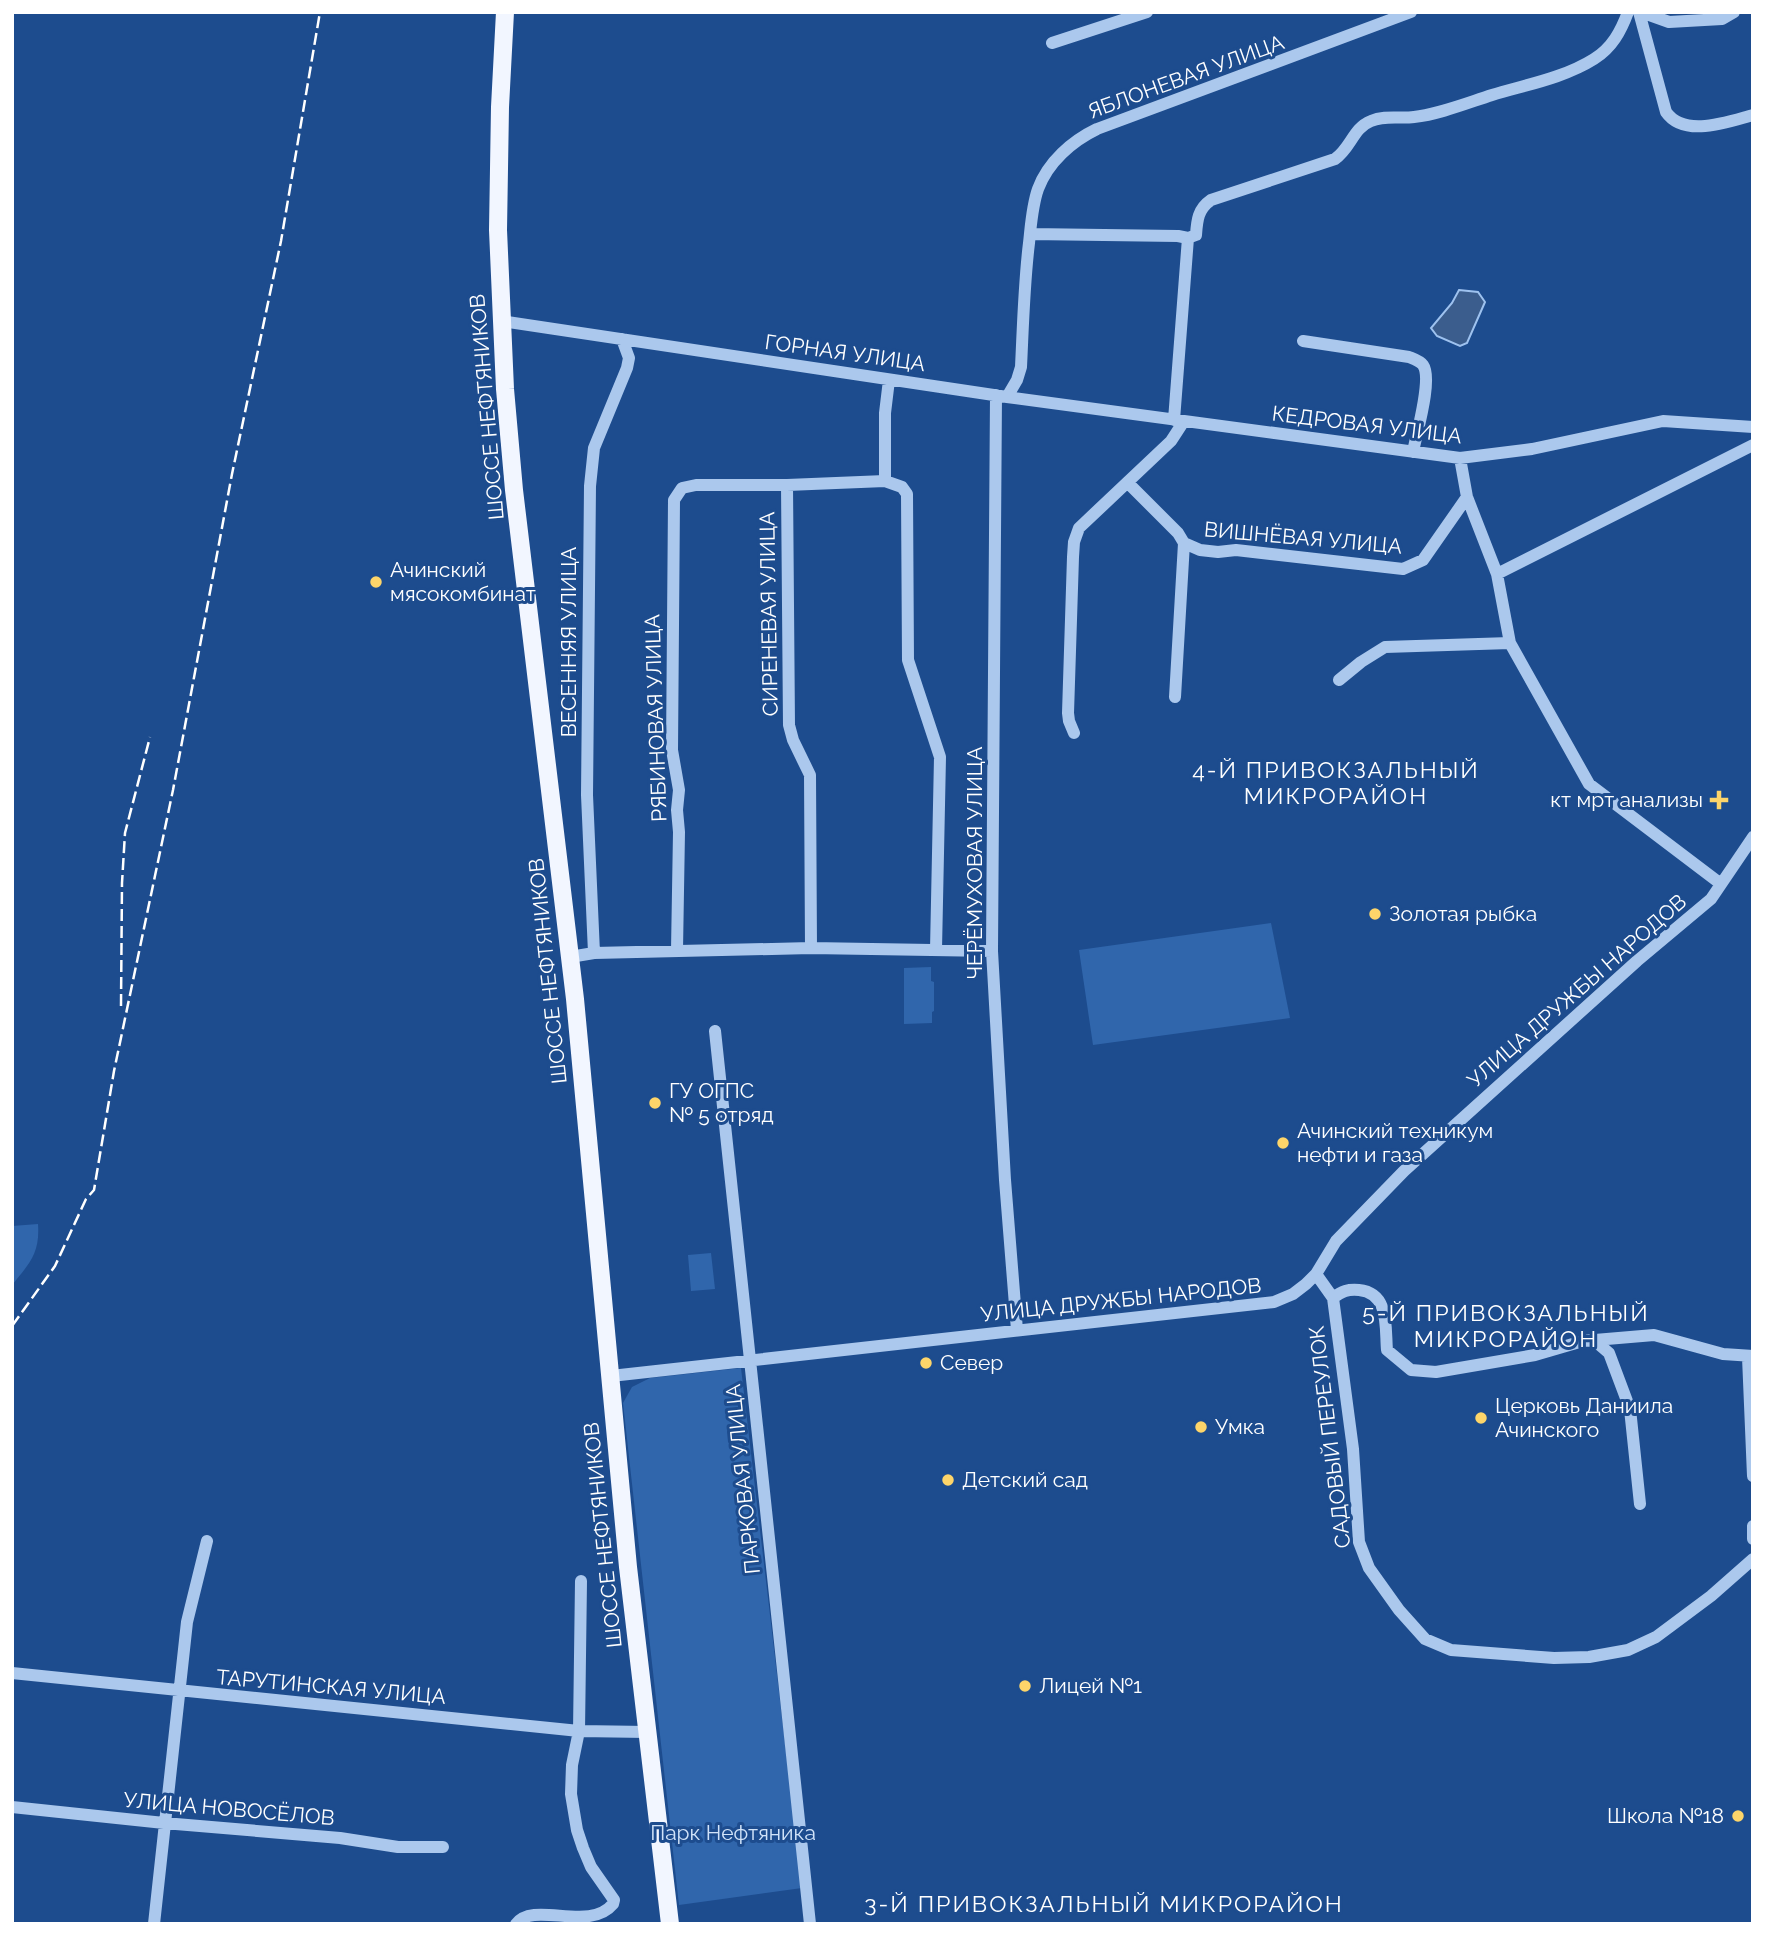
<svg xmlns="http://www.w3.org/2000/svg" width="1765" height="1936" viewBox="0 0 1765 1936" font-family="Raleway,sans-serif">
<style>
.green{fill:#3066ac}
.water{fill:#3b5d8d;stroke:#9ec2ef;stroke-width:2}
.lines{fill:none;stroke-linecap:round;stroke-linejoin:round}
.minor{stroke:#abc8ed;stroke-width:12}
.major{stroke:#f2f6ff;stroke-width:18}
.rail{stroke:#fff;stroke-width:2.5;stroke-dasharray:12 5;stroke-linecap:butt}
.poi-dot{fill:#fdd56a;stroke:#1d4c8e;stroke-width:2.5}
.labels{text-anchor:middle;stroke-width:6;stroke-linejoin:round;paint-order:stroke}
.street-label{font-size:21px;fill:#fff;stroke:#1d4c8e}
.poi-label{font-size:21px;fill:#fff;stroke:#1d4c8e;text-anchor:start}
.park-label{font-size:21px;fill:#d1e3f9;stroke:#1d4c8e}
.neighbourhood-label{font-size:23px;letter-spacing:2px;fill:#fff;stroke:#1d4c8e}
</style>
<rect width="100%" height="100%" fill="#1d4c8e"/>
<!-- green -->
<path class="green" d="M1271 923 1290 1018 1093 1045 1079 950Z
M931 967V981L934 982V1011L932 1012V1023L904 1024V968Z
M38 1224C40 1253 30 1263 12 1285V1226Z
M711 1253 715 1289 691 1291 688 1255Z
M741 1368 802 1888 679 1905 623 1403 632 1387 650 1378Z"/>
<!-- water -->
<path class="water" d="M1459 290 1478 292 1485 302 1467 343 1460 346 1437 336 1431 328 1452 303Z"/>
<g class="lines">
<!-- minor -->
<path class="minor" d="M1639 12 1666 112C1684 138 1727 122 1753 115
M1641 12 1669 22 1722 19 1734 12
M1052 43 1147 12
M1030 234 1178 236 1188 238
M1188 238 1196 235C1197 220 1198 209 1211 200L1335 159C1351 148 1353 128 1371 121 1385 115 1400 119 1414 117 1440 114 1467 103 1492 95 1525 85 1564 78 1594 59 1612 48 1621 31 1628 12
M501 321 1007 397 1460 458 1532 449 1663 421 1753 427
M1303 341 1409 357C1414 359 1420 361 1423 365 1433 379 1416 435 1413 452
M996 395 992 951 1005 1180 1017 1330
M1007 397 1017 380 1021 367C1023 326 1024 284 1029 243 1031 225 1032 206 1038 189 1048 162 1072 141 1097 129L1411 12
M1174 420 1188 238
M1460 458 1467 497 1497 574 1510 643 1589 784 1721 884
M885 481V413L889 380
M1128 483 1178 533 1184 543 1200 550 1218 552 1236 550 1403 569 1423 560 1467 497
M787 485 789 725 793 740 810 775 811 948
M1497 574 1753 445
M1339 680 1361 662 1385 647 1510 643
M1175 697 1184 543
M1074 733 1069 721 1068 713 1073 557 1074 542 1079 528 1171 441 1184 421
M677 950 679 832 677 810 679 790 672 750 674 500 682 488 696 485H787L885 481 902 487 907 494 908 660 940 757 936 950
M594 953 587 795 590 486 594 448 627 368 629 358 622 339
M570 957 594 953 811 948 992 951
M715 1031 810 1924
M1316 1274 1333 1298 1353 1449 1359 1542 1369 1568 1399 1610 1425 1639 1451 1650 1554 1658 1589 1657 1628 1650 1656 1637 1711 1596 1753 1559
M1333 1298C1342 1291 1348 1289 1359 1290 1390 1293 1385 1328 1387 1350L1411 1370 1436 1372 1535 1355 1583 1341 1654 1335 1723 1354 1753 1356
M1595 1341 1609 1353 1630 1409 1640 1504
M1748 1357 1753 1476
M611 1376 1274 1302 1293 1294 1306 1284 1316 1274 1336 1241 1404 1171 1637 961 1711 899 1753 837
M1753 1526V1539
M12 1673 579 1731 647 1732
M12 1807 164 1823 340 1838 398 1847H443
M154 1924 187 1622 207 1541
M516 1924C534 1900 589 1933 613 1904L614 1900 591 1867 583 1848 577 1830 571 1794 572 1765 579 1731 581 1581"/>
<!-- major -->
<path class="major" d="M505 12 500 107 498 230 505 389 514 490 575 999 628 1567 670 1924"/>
<!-- rail -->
<path class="rail" d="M121 1006 122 883 125 833 150 737
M12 1326 55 1266 86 1199 94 1190 114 1071 173 790 232 474 281 241 320 12"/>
</g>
<!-- markers -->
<g class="poi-dot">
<circle cx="376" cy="582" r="7"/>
<path d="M1715.5 789.5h7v7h7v7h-7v7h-7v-7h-7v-7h7z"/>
<circle cx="1375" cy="914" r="7"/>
<circle cx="655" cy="1103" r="7"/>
<circle cx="1283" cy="1143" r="7"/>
<circle cx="926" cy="1363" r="7"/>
<circle cx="1481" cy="1418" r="7"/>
<circle cx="1201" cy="1427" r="7"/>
<circle cx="948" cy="1480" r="7"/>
<circle cx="1025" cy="1686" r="7"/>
<circle cx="1738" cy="1816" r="7"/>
</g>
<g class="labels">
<!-- street labels -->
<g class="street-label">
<text transform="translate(1186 77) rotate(-20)" y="7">ЯБЛОНЕВАЯ УЛИЦА</text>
<text transform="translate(845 353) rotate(8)" y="7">ГОРНАЯ УЛИЦА</text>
<text transform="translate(487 407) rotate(-95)" y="7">ШОССЕ НЕФТЯНИКОВ</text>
<text transform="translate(1367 425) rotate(7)" y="7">КЕДРОВАЯ УЛИЦА</text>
<text transform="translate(1303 538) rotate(5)" y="7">ВИШНЁВАЯ УЛИЦА</text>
<text transform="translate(769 614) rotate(-91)" y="7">СИРЕНЕВАЯ УЛИЦА</text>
<text transform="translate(569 642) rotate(-90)" y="7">ВЕСЕННЯЯ УЛИЦА</text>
<text transform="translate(656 718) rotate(-92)" y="7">РЯБИНОВАЯ УЛИЦА</text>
<text transform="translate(975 863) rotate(-90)" y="7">ЧЕРЁМУХОВАЯ УЛИЦА</text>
<text transform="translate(548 971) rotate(-96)" y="7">ШОССЕ НЕФТЯНИКОВ</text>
<text transform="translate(1577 991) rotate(-41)" y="7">УЛИЦА ДРУЖБЫ НАРОДОВ</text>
<text transform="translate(1121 1300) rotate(-6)" y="7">УЛИЦА ДРУЖБЫ НАРОДОВ</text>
<text transform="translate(1330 1437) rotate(-97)" y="7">САДОВЫЙ ПЕРЕУЛОК</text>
<text transform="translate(743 1479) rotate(-96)" y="7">ПАРКОВАЯ УЛИЦА</text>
<text transform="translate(603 1535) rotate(-96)" y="7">ШОССЕ НЕФТЯНИКОВ</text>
<text transform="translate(331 1687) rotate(5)" y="7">ТАРУТИНСКАЯ УЛИЦА</text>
<text transform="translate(229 1809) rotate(5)" y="7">УЛИЦА НОВОСЁЛОВ</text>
</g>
<!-- poi labels -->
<g class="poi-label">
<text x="390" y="577">Ачинский<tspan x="390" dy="24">мясокомбинат</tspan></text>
<text x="1703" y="807" text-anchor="end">кт мрт анализы</text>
<text x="1389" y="921">Золотая рыбка</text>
<text x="669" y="1098">ГУ ОГПС<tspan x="669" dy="24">№ 5 отряд</tspan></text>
<text x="1297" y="1138">Ачинский техникум<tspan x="1297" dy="24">нефти и газа</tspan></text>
<text x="940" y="1370">Север</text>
<text x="1495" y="1413">Церковь Даниила<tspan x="1495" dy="24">Ачинского</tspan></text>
<text x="1215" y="1434">Умка</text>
<text x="962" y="1487">Детский сад</text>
<text x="1039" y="1693">Лицей №1</text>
<text x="1724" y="1823" text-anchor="end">Школа №18</text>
</g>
<!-- park labels -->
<g class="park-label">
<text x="733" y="1840">Парк Нефтяника</text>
</g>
<!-- neighbourhood labels -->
<g class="neighbourhood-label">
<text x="1336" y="778">4-Й ПРИВОКЗАЛЬНЫЙ<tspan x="1336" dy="26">МИКРОРАЙОН</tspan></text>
<text x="1506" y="1321">5-Й ПРИВОКЗАЛЬНЫЙ<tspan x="1506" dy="26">МИКРОРАЙОН</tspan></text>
<text x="1104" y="1912">3-Й ПРИВОКЗАЛЬНЫЙ МИКРОРАЙОН</text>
</g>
</g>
<!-- border -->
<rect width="1765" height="1936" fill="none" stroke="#ffffff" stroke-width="28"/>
</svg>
